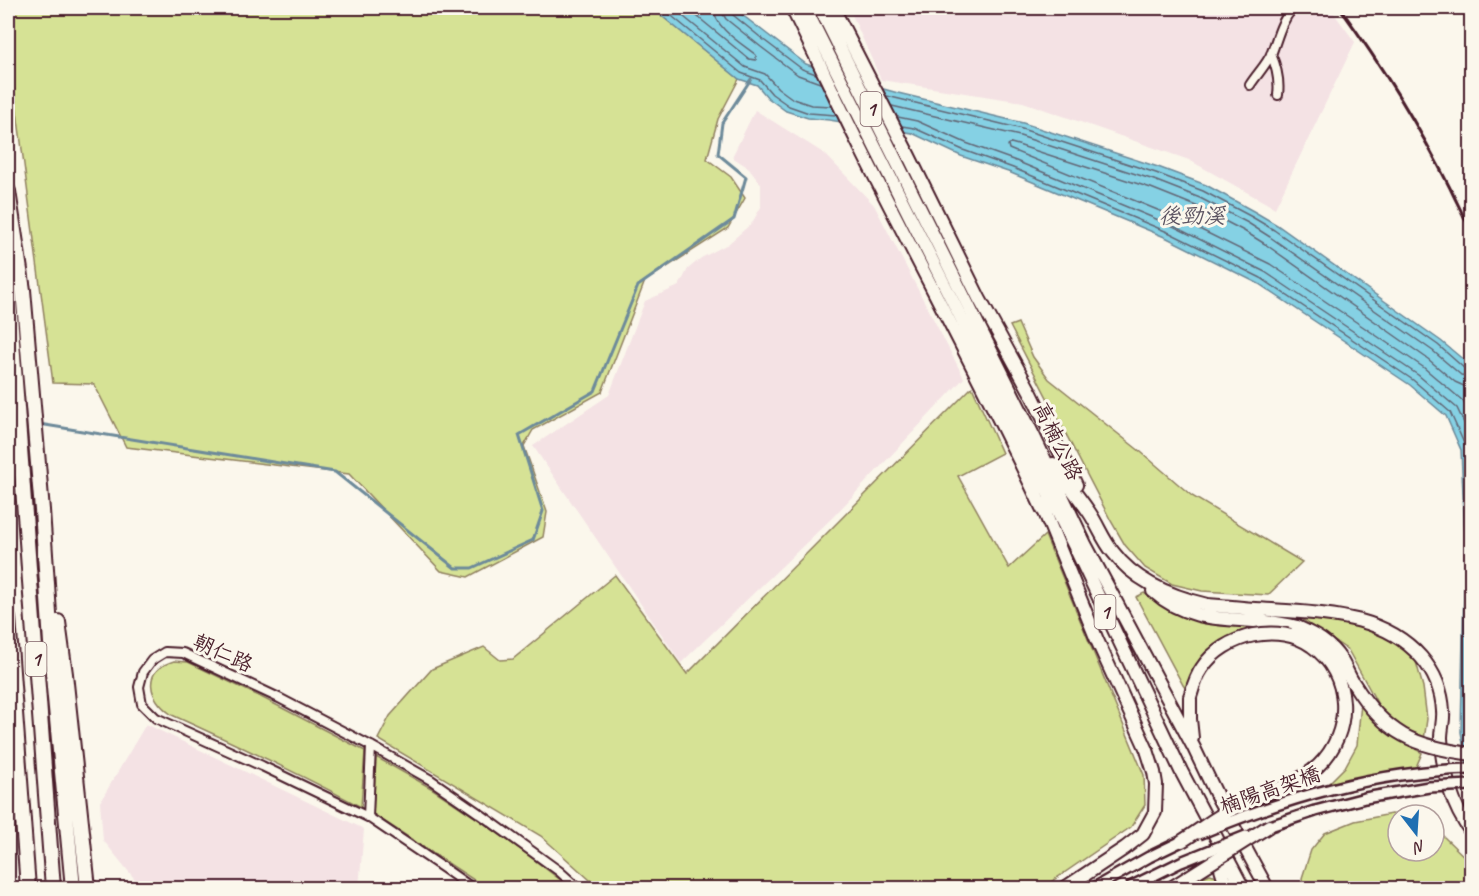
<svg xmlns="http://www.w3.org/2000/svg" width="1479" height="896" viewBox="0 0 1479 896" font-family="Caveat,'LXGW WenKai TC',sans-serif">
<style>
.built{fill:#f4e2e4}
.green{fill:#d6e295;stroke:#908060;stroke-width:1.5}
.water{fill:#85d1e4;stroke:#6d8a9a;stroke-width:1.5}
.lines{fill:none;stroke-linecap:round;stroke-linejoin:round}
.shore{stroke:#626675;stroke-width:1.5}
.stream{stroke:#6d8a9a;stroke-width:3}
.minor-casing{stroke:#4a1f2b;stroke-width:12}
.tertiary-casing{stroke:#4a1f2b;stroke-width:14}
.primary-casing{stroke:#4a1f2b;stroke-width:16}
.motorway-casing{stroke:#4a1f2b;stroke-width:18}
.minor{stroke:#fbf7ec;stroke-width:8}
.tertiary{stroke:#fbf7ec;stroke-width:9}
.primary{stroke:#fbf7ec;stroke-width:12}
.motorway{stroke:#fbf7ec;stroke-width:14}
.rail{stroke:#4a1f2b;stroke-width:3}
.tertiary-bridge-casing{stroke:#4a1f2b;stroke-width:14;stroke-linecap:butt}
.primary-bridge-casing{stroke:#4a1f2b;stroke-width:16;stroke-linecap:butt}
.tertiary-bridge{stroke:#fbf7ec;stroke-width:9}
.primary-bridge{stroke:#fbf7ec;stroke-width:12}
.labels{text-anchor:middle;stroke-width:6;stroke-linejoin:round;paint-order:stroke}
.shield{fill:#fbf7ec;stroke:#7f6065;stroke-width:1.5}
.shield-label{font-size:20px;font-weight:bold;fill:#4a1f2b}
.street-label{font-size:21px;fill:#4a1f2b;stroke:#fbf7ec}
.water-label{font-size:22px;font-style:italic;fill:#5c5462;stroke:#fbf7ec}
</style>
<rect width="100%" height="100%" fill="#fbf7ec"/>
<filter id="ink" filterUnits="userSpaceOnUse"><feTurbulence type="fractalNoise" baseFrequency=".0167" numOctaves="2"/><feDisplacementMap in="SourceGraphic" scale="12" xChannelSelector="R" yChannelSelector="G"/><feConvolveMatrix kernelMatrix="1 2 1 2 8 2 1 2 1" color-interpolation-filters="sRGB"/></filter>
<g filter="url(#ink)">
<!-- built -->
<path class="built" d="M849 8H1330L1355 42 1275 208 1189 160 1023 102 881 80Z
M755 110 825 154 874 205 964 378 833 517 681 663 533 446 609 395 645 301 679 286 688 269 701 258 728 244 752 223 761 207V184L749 168 732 157Z
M146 724 364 829 359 888H142L103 840 100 802Z"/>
<!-- green -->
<path class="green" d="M8 8H652L739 79 718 119 707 159 731 177 745 198 728 228 645 281 602 392 533 430 524 446 547 512 543 537 468 577 441 571 349 474 126 447 94 384 53 383 10 59Z
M1018 323 1033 357 1049 379 1141 452 1192 496 1302 562 1268 595 1202 591 1172 584 1145 568 1125 545 1111 521 1010 326Z
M972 387 1002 453 958 476 1009 568 1045 535 1144 775 1145 805 1131 827 1042 888H599L541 836 378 739 390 716 432 669 484 647 500 660 513 659 615 575 687 674Z
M1144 593 1162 604 1190 619 1278 628 1242 634 1189 688 1186 689 1183 685 1136 597Z
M1297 616 1352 623 1374 630 1404 645 1415 658 1423 687 1427 719 1424 740 1404 728 1380 708 1348 650Z
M174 661 188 662 259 696 365 751 361 807C299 773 236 744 172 715 148 698 141 671 174 661Z
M1361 703C1374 727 1399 740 1422 753L1416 767 1327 785 1345 767 1357 745Z
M376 757 431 788 479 820 521 850 571 888H486L373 814Z
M1391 814 1398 815V851H1434V829L1443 836 1471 863V888H1303L1302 878 1311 850 1325 833 1355 821Z
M1210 874 1217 876 1224 888H1177Z"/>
<!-- water -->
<path class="water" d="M652 8H733L806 64 851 80 898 93 1023 123 1158 167 1206 185 1255 212 1277 225 1441 341 1471 366V789L1461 732 1465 538 1461 450 1446 416 1410 385 1259 284 1167 238 1011 173 961 156 912 133 829 120 808 118 786 111 768 98 757 85 739 79Z"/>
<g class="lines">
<!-- shore -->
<path class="shore" d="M662 8 741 73 760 80 772 94 789 106 809 113 836 115
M673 8 745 67 765 74 778 88 793 99 811 105 832 106
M687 8 749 59 756 60V55C741 43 714 28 714 8
M723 8V14L726 19 761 47 798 75 820 83
M730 8 733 15 765 41 802 69 816 74
M887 96 1022 129 1156 173 1203 191 1252 217 1274 230 1438 345 1465 369 1472 370
M892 106 1020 136 1154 180 1200 198 1248 223 1270 237 1433 351 1461 375 1472 378
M898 117 917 121 966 143 1016 161 1173 226 1265 272 1418 375 1457 408 1472 440
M902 126 914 128 963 150 1013 168 1170 233 1261 278 1413 380 1450 412 1467 450 1471 538 1467 731 1469 746
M1472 387 1464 386 1455 382 1428 359 1265 244 1244 231 1196 206 1151 188 1018 145 1011 143 1008 145 1009 149 1177 218 1270 264 1423 367 1463 401 1472 418"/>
<!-- stream -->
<path class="stream" d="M39 424 335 472 455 568H472L533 540 543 511 519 435 595 391 638 286 734 219 746 177 718 154 722 123 751 79"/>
<defs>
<path id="minor" d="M1271 54C1277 68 1280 80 1278 95
M1250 85C1257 74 1268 63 1272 52 1278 36 1281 21 1293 8
M368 817 371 746
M472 888 445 869 368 817 262 766 156 718 142 704 139 687 143 672 152 660 165 652 183 653 279 698 371 746 431 780 483 816 559 871 578 888"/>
<path id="tertiary" d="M1094 888 1149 857 1182 841"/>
<path id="primary" d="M792 8C815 54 837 101 860 147 921 269 986 388 1043 510
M805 8 1005 405 1075 547 1181 771 1243 888
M820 8 1034 437 1085 544 1194 748 1218 798 1267 888
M833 8 909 156 979 298 1031 393 1076 485
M1053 464C1065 480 1078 496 1089 512 1098 525 1103 540 1113 552 1136 583 1173 597 1208 605 1230 607 1251 609 1272 610 1325 614 1383 614 1421 657 1434 672 1442 691 1443 711 1444 720 1441 729 1441 738 1442 771 1452 807 1472 833
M1041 503 1097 640 1147 750 1154 772 1156 784 1155 812 1143 834 1125 848 1065 888
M1153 591C1198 631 1245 613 1297 627
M1190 697V719L1192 738
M1215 849 1224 878 1230 888"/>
<path id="motorway" d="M8 191 23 290 42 510 54 687 73 888
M8 288 53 888
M8 618 28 888
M58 622 65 674 88 888"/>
</defs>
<!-- minor casing -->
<use href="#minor" class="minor-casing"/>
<!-- tertiary casing -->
<use href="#tertiary" class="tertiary-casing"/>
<!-- primary casing -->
<use href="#primary" class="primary-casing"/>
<!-- motorway casing -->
<use href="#motorway" class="motorway-casing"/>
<!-- minor -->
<use href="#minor" class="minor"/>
<!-- tertiary -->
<use href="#tertiary" class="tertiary"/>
<!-- primary -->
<use href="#primary" class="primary"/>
<!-- motorway -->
<use href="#motorway" class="motorway"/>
<!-- rail -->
<path class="rail" d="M1340 8C1381 65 1418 124 1450 188 1457 203 1465 218 1472 234"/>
<defs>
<path id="tertiary-bridge" d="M1264 828 1315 811 1365 798 1429 787 1472 785
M1199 834C1286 798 1376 771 1472 769
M1128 888 1181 862 1246 836"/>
<path id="primary-bridge" d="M1297 627C1315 635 1330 643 1341 660 1346 668 1349 677 1354 684 1385 734 1415 747 1472 754
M1182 841C1200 830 1217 816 1236 807 1262 793 1295 786 1318 766 1353 733 1352 674 1312 646 1280 622 1224 634 1202 668 1196 676 1193 687 1190 697
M1171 888 1269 826"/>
</defs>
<!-- tertiary-bridge casing -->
<use href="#tertiary-bridge" class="tertiary-bridge-casing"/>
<!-- primary-bridge casing -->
<use href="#primary-bridge" class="primary-bridge-casing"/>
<!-- tertiary-bridge -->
<use href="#tertiary-bridge" class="tertiary-bridge"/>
<!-- primary-bridge -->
<use href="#primary-bridge" class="primary-bridge"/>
</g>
</g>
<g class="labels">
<!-- shield labels -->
<g class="shield">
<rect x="860.5" y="92" width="21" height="34" rx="4.5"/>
<rect x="1094.5" y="595" width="21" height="34" rx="4.5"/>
<rect x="25.5" y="642" width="21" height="34" rx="4.5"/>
</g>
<g class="shield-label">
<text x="871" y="116">1</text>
<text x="1105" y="619">1</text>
<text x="36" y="666">1</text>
</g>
<!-- street labels -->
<g class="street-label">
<text transform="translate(1058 441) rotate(64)" y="7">高楠公路</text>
<text transform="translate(223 653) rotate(24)" y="7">朝仁路</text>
<text transform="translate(1270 790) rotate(-19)" y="7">楠陽高架橋</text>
</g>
<!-- water labels -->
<g class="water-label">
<text x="1192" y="223">後勁溪</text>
</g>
</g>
<!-- margin -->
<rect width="1479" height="896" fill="none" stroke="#fbf7ec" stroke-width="30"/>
<rect x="15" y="15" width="1449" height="866" fill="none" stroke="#4a1f2b" stroke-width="2" filter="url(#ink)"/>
<!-- north arrow -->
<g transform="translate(1416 833) rotate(163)"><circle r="28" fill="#fbf7ec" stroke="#b4a19f" stroke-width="1.5"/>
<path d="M0-4.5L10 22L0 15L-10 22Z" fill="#1f6fb2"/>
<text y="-9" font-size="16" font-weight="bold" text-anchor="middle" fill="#4a1f2b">N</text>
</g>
</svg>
